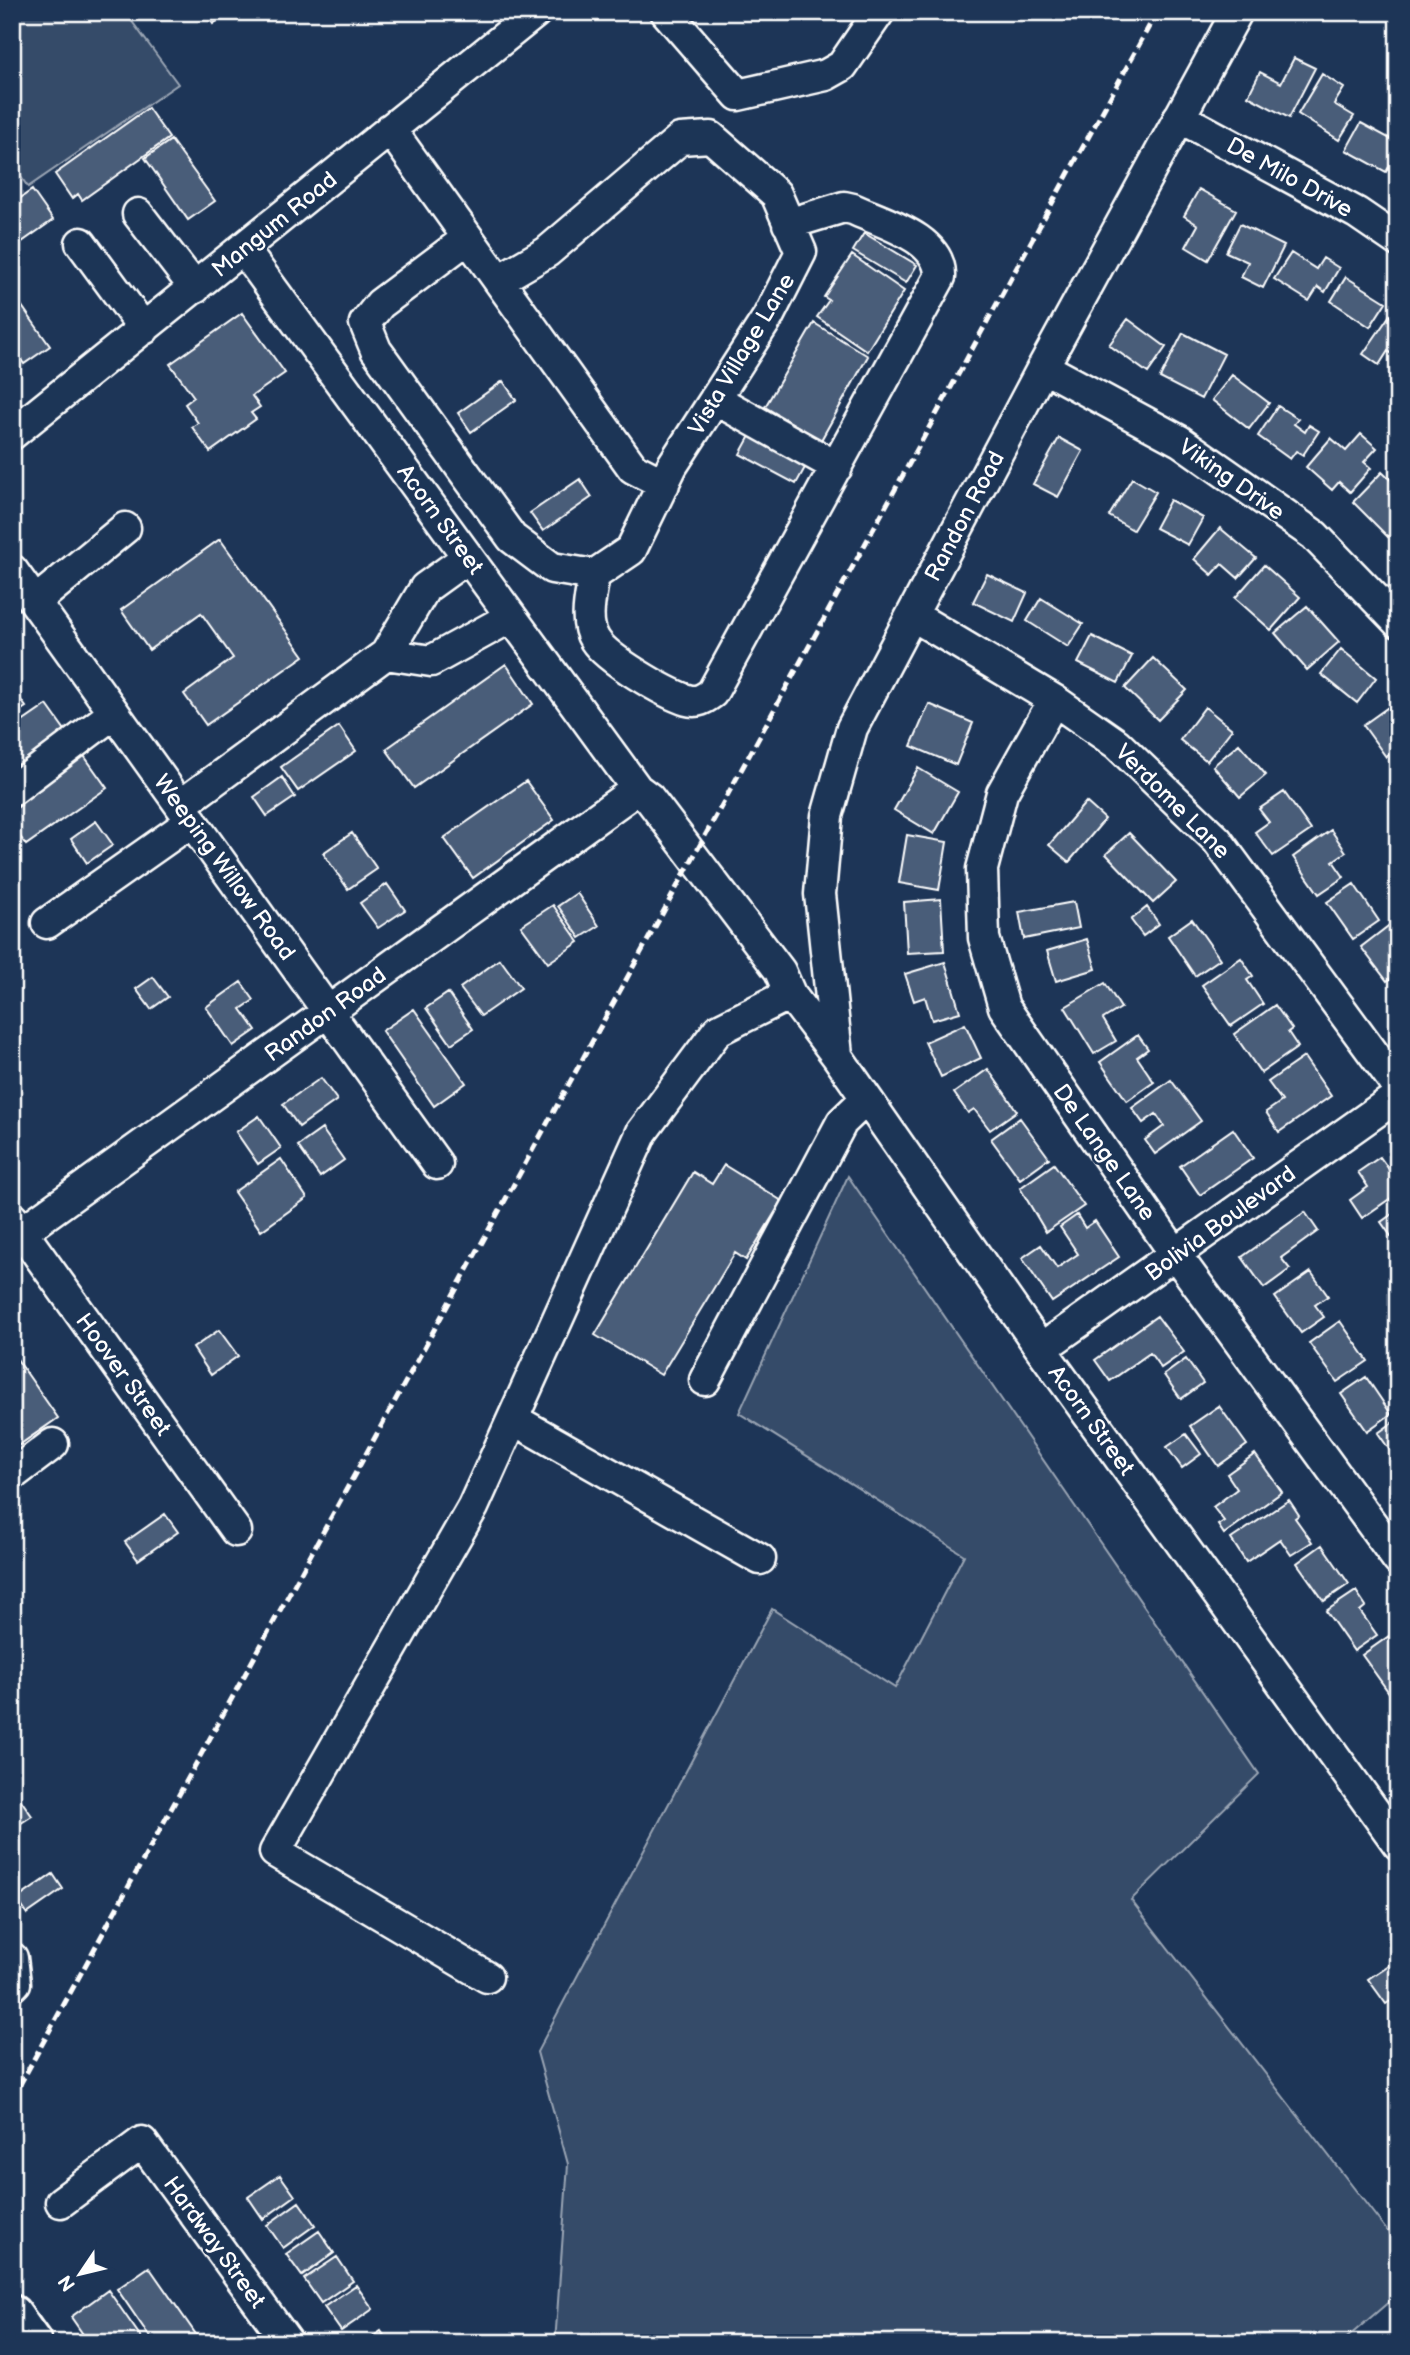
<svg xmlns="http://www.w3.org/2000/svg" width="1410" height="2355" viewBox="0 0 1410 2355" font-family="'Balsamiq Sans',sans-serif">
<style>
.green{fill:#364b69;stroke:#9aa5b4;stroke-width:2}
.building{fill:#4a5d79;stroke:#fff;stroke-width:2}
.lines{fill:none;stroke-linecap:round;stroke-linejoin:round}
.minor-casing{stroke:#fff;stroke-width:35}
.major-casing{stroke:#fff;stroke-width:44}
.minor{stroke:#1d3557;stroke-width:30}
.major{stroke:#1d3557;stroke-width:38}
.rail{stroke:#fff;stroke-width:5;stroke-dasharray:10 5;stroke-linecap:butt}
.labels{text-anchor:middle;stroke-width:5;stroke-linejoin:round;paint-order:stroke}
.street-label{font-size:23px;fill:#fff;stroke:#1d3557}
</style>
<rect width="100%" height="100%" fill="#1d3557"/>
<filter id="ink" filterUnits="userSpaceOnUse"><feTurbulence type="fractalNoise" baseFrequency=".0143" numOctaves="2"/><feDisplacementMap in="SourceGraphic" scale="14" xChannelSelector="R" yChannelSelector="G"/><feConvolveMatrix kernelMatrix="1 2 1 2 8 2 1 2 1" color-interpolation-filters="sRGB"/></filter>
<g filter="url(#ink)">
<!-- green -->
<path class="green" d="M12 12H125L178 84 28 187 12 164Z
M848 1176 1259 1774 1131 1900 1398 2245V2294L1341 2343H555L568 2164 537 2052 772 1609 895 1688 964 1555 739 1413Z"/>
<!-- building -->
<path class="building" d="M205 12H229L213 24Z
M1380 12H1398V22Z
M1294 58 1315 68 1289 118 1248 96 1260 72 1281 83Z
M1322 74 1344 88 1334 104 1354 116 1339 140 1298 114Z
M148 108 169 138 82 200 78 194 72 199 55 174Z
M1361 123 1398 143V152L1386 172 1346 150Z
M171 140 215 201 188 220 145 158Z
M1199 189 1236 210 1208 260 1186 247 1198 225 1184 216Z
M32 190 53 220 12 249V204Z
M1240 224 1284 246 1263 288 1241 277 1248 262 1226 252Z
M864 233 917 265 906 283 853 251Z
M1291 253 1316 269 1323 258 1339 268 1325 292 1318 287 1309 301 1274 279Z
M852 255 904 291 867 351 817 317 829 300 824 297Z
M1346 277 1386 302 1370 327 1331 301Z
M12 292 50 346 24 364 12 347Z
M242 313 285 373 252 396 260 407 251 413 256 419 210 452 192 427 198 423 185 404 194 397 170 364Z
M1390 315 1398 321V358L1388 351 1379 365 1363 354Z
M1128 319 1166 347 1148 373 1109 345Z
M814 323 868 356 821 440 765 407Z
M1183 333 1224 354 1201 399 1160 378Z
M1232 375 1269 403 1249 429 1212 400Z
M503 381 516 400 471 432 458 413Z
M1278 406 1298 419 1294 424 1305 432 1309 425 1319 431 1303 455 1296 451 1290 459 1258 436Z
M751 434 807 464 796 484 740 454Z
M1361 434 1377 448 1364 462 1371 468 1350 492 1339 482 1332 490 1306 467 1331 438 1346 451Z
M1059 438 1083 451 1058 497 1033 484Z
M1382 472 1398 487V527L1388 537 1353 502Z
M1132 478 1156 492 1133 530 1109 516Z
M580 479 592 497 543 531 530 513Z
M1170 500 1203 518 1188 545 1155 528Z
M1220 528 1256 558 1238 578 1222 564 1212 575 1194 559Z
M220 539 304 656 206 725 184 694 233 658 201 613 149 650 121 610Z
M1264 565 1300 597 1271 630 1235 598Z
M987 574 1027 593 1014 622 973 602Z
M1041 598 1083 624 1068 647 1027 621Z
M1307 606 1339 642 1307 670 1275 633Z
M1092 636 1132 656 1118 683 1078 663Z
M1341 649 1376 678 1357 703 1321 674Z
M1153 658 1187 690 1158 720 1125 688Z
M506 664 533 704 414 788 386 749Z
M12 688 26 707 12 716Z
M1394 703 1398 709V749L1386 757 1363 725Z
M929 704 973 723 956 765 911 746Z
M47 705 69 736 12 776V729Z
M1205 707 1232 729 1207 761 1180 740Z
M339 726 356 751 298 791 281 767Z
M1239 744 1266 775 1240 797 1213 766Z
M80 750 107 788 26 845 12 825V811L21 805 14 796Z
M918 768 958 792 934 834 894 810Z
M282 777 295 797 267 816 254 797Z
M526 781 554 820 473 878 444 838Z
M1284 792 1311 830 1273 856 1255 832 1269 822 1259 809Z
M1086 802 1105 819 1069 862 1049 845Z
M96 821 113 845 87 863 71 839Z
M1331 830 1346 852 1333 861 1344 877 1319 894 1293 857Z
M352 833 377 869 348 889 323 853Z
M1129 833 1176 882 1153 903 1106 854Z
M907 835 947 842 939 890 899 883Z
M387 884 405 910 378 928 360 903Z
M1354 884 1379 921 1353 939 1327 902Z
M577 893 599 926 580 938 558 906Z
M941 899 944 951 907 953 904 902Z
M1074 902 1079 928 1024 939 1019 912Z
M553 905 579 942 548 963 521 926Z
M1147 907 1159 924 1143 936 1131 920Z
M1192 919 1220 959 1195 976 1168 936Z
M1396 920 1398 973 1387 981 1361 947Z
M1087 939 1096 969 1056 981 1047 951Z
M1241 958 1253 976 1247 980 1263 1004 1231 1026 1202 985Z
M500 959 521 988 481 1016 460 988Z
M945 962 960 1012 932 1020 925 997 914 1001 905 974Z
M153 977 168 997 151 1009 136 989Z
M241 982 254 1000 241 1009 256 1030 233 1046 206 1007Z
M1105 983 1121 1008 1103 1019 1116 1041 1094 1054 1065 1007Z
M448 993 473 1029 451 1044 426 1008Z
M1275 1005 1292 1029 1288 1032 1298 1047 1261 1073 1234 1034Z
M414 1009 466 1083 434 1106 382 1031Z
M965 1024 981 1058 941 1077 925 1042Z
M1138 1035 1148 1049 1137 1057 1154 1082 1127 1101 1100 1062Z
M1304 1057 1331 1096 1279 1132 1266 1112 1282 1101 1268 1082Z
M988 1069 1017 1111 990 1130 974 1109 968 1113 954 1093Z
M321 1078 337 1100 299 1127 283 1104Z
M1171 1080 1201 1121 1155 1154 1145 1140 1164 1126 1156 1114 1143 1123 1132 1108Z
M259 1116 281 1148 258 1164 236 1132Z
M1020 1118 1049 1158 1020 1179 991 1139Z
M322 1129 344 1160 320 1177 298 1146Z
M1233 1129 1253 1158 1200 1195 1180 1166Z
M1380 1157 1398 1182V1193L1362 1218 1350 1200 1368 1187 1358 1172Z
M281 1159 307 1198 261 1231 234 1192Z
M1054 1164 1084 1206 1046 1232 1020 1188Z
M724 1165 782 1201 746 1260 735 1253 661 1375 595 1335 693 1172 712 1184Z
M1398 1210V1246L1381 1222Z
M1305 1212 1318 1231 1281 1258 1290 1269 1264 1288 1242 1257Z
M1077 1215 1085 1228 1095 1221 1119 1257 1052 1302 1022 1258 1041 1245 1057 1268 1078 1254 1060 1227Z
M1311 1272 1328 1296 1315 1305 1324 1317 1301 1333 1275 1297Z
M1157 1316 1184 1352 1161 1368 1150 1353 1110 1381 1095 1360Z
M1340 1321 1368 1361 1337 1382 1309 1343Z
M219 1330 238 1356 211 1375 193 1348Z
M12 1352 58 1418 12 1450Z
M1186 1359 1203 1383 1181 1399 1164 1375Z
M1366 1377 1391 1414 1367 1431 1341 1394Z
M1219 1406 1247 1445 1218 1466 1190 1426Z
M1398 1419V1462L1378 1433Z
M1186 1434 1201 1454 1182 1468 1167 1447Z
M1255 1454 1282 1492 1224 1534 1218 1525 1224 1521 1213 1507 1237 1489 1227 1474Z
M1289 1500 1299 1515 1295 1518 1312 1542 1291 1555 1280 1539 1246 1562 1231 1539Z
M165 1514 178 1532 138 1560 125 1542Z
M1322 1545 1349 1584 1324 1601 1297 1563Z
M1356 1591 1366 1606 1360 1611 1377 1635 1354 1651 1326 1611Z
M1389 1636 1398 1649V1688L1390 1694 1362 1655Z
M16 1793 32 1816 12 1829V1796Z
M53 1874 63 1889 27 1914 17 1899Z
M1392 1963 1398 1971V1996L1386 2004 1368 1979Z
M280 2175 295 2196 263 2219 248 2197Z
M299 2202 315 2225 283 2248 267 2225Z
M319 2231 334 2253 302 2276 286 2254Z
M337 2257 353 2281 321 2303 304 2279Z
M149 2267 202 2343H154L117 2289Z
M356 2285 373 2309 341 2331 324 2307Z
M108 2290 145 2343H89L71 2317Z
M381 2331 389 2343H364Z"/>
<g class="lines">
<defs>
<path id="minor" d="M666 12 738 95 826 75 842 66 879 12
M1179 117 1357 213 1398 241
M390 129 633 468 664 484
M138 214 195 288
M468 238 380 304 365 323 376 350 512 538 552 568 594 575
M81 243 144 329
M244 250 637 789 649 798 780 971 790 994 837 1056 1041 1349 1398 1844
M499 280 547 252 680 139 711 137 776 194 801 252 768 317 672 466 631 550 594 575
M1043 367 1180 441 1314 535 1398 622
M715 399 837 467
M12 434 536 12
M12 570 437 1164
M594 575C591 596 583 622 595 640 607 659 665 693 687 700 697 703 704 699 712 693L940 277C942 238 883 223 853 209L844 207 788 224
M35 602 125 528
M912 615 1054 700 1117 744 1217 840 1398 1087
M386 654 431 661 511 617
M1054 700 1002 793 982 869 984 938 1004 1007 1176 1255 1398 1560
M12 790 114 713
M181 805 386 654 425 588 468 557
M47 923 192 821
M837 1055 820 894 827 816 852 728 1043 367 1237 12
M12 1218 236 1531
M12 1239 637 789
M1041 1349 1398 1096
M705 1380 842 1122 866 1099
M513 1419 760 1559
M12 1475 53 1444
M12 1958 15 1983 12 1986
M487 1977 275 1852 473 1507 642 1132 718 1030 790 994
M61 2202 142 2142 288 2343"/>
<path id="major" d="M12 2315 32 2343"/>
</defs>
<!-- minor casing -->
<use href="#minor" class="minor-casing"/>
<!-- major casing -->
<use href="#major" class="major-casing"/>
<!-- minor -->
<use href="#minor" class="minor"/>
<!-- major -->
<use href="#major" class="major"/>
<!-- rail -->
<path class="rail" d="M12 2099 1157 12"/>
</g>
</g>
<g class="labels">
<!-- street labels -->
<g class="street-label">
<text transform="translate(1290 177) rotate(29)" y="8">De Milo Drive</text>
<text transform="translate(274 224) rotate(-39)" y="8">Mangum Road</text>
<text transform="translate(741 354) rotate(-59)" y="8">Vista Village Lane</text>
<text transform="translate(1232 479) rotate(35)" y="8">Viking Drive</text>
<text transform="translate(964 516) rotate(-62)" y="8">Randon Road</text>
<text transform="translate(441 519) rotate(54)" y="8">Acorn Street</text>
<text transform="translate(1173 801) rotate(45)" y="8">Verdome Lane</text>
<text transform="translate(225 867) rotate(54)" y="8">Weeping Willow Road</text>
<text transform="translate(325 1014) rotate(-36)" y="8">Randon Road</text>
<text transform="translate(1105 1152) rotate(55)" y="8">De Lange Lane</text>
<text transform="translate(1220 1223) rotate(-36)" y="8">Bolivia Boulevard</text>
<text transform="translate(124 1374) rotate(54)" y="8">Hoover Street</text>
<text transform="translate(1092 1420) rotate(54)" y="8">Acorn Street</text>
<text transform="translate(215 2242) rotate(54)" y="8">Hardway Street</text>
</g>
</g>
<!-- margin -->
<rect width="1410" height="2355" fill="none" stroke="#1d3557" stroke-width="42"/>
<rect x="21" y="21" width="1368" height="2313" fill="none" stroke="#fff" stroke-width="2.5" filter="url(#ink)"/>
<!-- north arrow -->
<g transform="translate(80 2274) rotate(235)" stroke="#1d3557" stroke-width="5" paint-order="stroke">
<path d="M0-5L12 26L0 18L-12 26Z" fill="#ffffff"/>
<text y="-10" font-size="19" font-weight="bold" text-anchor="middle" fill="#ffffff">N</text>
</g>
</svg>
